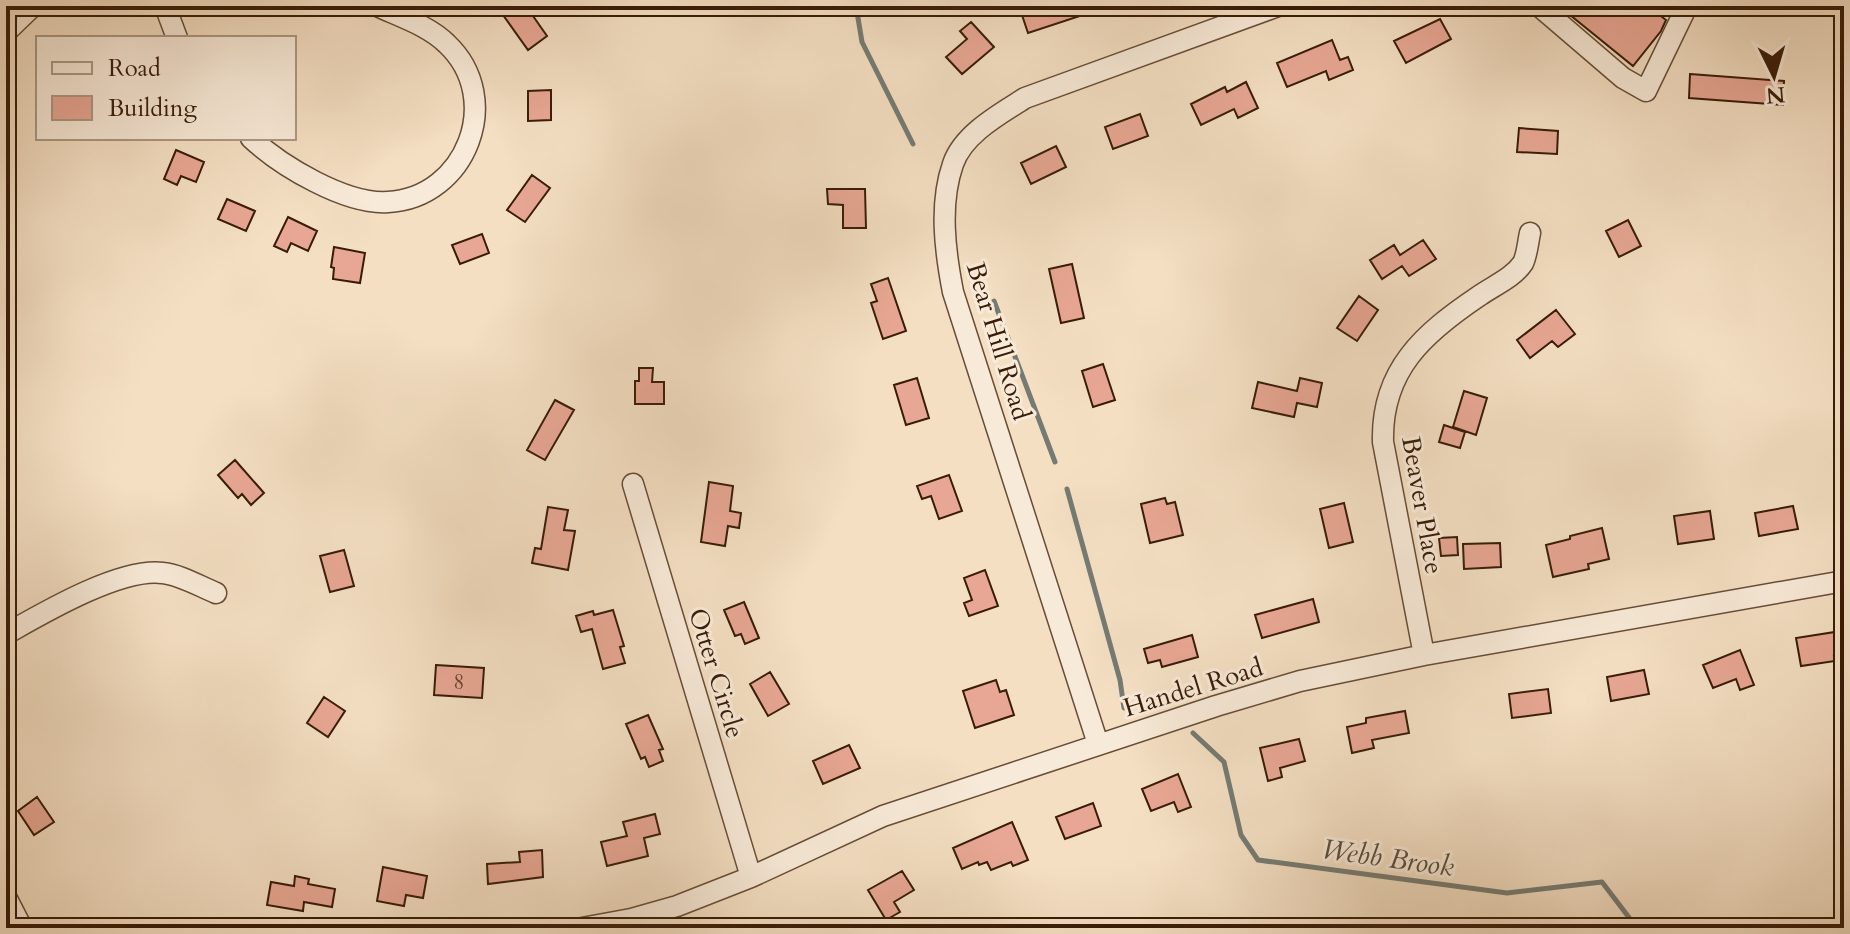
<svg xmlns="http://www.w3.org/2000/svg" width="1850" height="934" viewBox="0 0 1850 934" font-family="Cardo,serif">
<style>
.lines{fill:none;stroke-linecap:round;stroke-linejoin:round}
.stream{stroke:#757b73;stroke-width:5}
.building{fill:#e8a794;stroke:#381c08;stroke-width:2}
.minor-casing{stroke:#674d37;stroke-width:23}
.minor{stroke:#f8ead8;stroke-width:20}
.labels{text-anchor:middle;stroke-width:6;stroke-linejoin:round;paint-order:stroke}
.number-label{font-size:22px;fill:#643f2b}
.street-label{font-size:26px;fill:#381c08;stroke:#f8ead8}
.water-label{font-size:28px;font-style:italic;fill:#574c3e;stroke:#f8ead8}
</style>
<rect width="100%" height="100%" fill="#f4dfc3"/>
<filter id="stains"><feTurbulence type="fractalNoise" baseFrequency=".0025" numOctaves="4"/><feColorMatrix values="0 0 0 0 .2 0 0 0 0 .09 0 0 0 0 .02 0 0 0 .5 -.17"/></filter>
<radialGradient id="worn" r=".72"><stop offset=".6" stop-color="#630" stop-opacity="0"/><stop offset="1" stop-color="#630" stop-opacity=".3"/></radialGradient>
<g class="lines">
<!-- stream -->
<path class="stream" d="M856 6 862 42 913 144
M994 301 1055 462
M1067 489 1120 680 1124 708
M1193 733 1224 762 1241 835 1258 860 1507 893 1602 882 1637 928"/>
</g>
<!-- building -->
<path class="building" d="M516 6H526L547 36 528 50 503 15Z
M1019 6H1101V9L1028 33Z
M1559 6H1648L1666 20 1661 31 1633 66Z
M1440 19 1451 39 1406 63 1394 41Z
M971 22 994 47 962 74 946 57 967 39 960 31Z
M1332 40 1340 60 1348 57 1353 70 1329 80 1326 71 1287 87 1277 63Z
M1690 74 1784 81 1783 105 1689 98Z
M1246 82 1258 108 1238 118 1234 109 1201 125 1191 104 1225 87 1227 92Z
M551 90V120L528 121V91Z
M1140 114 1148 136 1113 149 1105 127Z
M1519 128 1558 131 1557 154 1517 152Z
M1056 146 1066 167 1031 184 1021 163Z
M176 150 204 162 196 182 181 176 177 185 164 179Z
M532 175 550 188 525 222 507 210Z
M827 189H865L866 228H843V205L828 204Z
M227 199 255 211 246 231 218 219Z
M288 217 317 231 308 251 291 243 287 252 274 246Z
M1628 220 1641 246 1619 257 1606 231Z
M482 234 489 253 460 264 452 245Z
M1423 240 1436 259 1409 276 1402 266 1382 279 1370 260 1394 245 1400 255Z
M334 247 365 253 360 283 333 279 334 268 331 267Z
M1072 264 1084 318 1061 323 1049 269Z
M888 278 906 331 883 339 871 303 877 301 871 284Z
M1359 296 1378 310 1357 341 1337 328Z
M1556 310 1575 334 1558 347 1552 341 1530 358 1517 340Z
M1103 364 1115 400 1093 407 1082 371Z
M639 368H653L652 382H664V404H635V381H639Z
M917 378 929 418 906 425 894 385Z
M1300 378 1322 383 1317 407 1297 403 1294 417 1252 408 1258 382 1297 391Z
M1464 391 1487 398 1476 435 1453 427Z
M555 400 574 410 545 460 527 450Z
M1444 425 1465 432 1460 448 1439 442Z
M235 460 264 493 251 505 242 494 238 498 218 475Z
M949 475 962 511 939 519 931 496 922 499 917 486Z
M709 482 733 486 730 511 741 513 739 528 728 526 725 546 701 542Z
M1165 498 1167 504 1175 502 1183 535 1150 543 1141 504Z
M1344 503 1353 542 1329 548 1320 509Z
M1793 506 1798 529 1759 536 1755 513Z
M548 507 568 510 564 530 575 531 568 570 532 563 535 548 541 549Z
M1710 511 1714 539 1678 544 1674 516Z
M1602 528 1609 559 1588 564 1589 569 1553 577 1546 545 1570 539V536Z
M1457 537 1458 555 1441 556 1439 538Z
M1500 543 1501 567 1464 569 1463 544Z
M344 550 354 586 330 592 320 556Z
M985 570 998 606 969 616 964 603 972 600 964 578Z
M1313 599 1319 622 1262 638 1255 615Z
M744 602 759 638 745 644 741 634 735 636 724 610Z
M613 610 624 646 620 647 625 663 603 669 592 629 581 632 576 616 593 611 594 615Z
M1835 632 1839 656H1834L1835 661 1801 666 1796 638Z
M1192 635 1198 657 1162 667 1160 660 1148 663 1144 649Z
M1740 650 1754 685 1740 690 1736 679 1713 688 1703 665Z
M436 665 484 668 482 698 434 695Z
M1644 670 1649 694 1611 701 1607 677Z
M770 672 789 704 768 716 750 684Z
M996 680 1000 692 1006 690 1014 715 975 728 963 691Z
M1548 689 1551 713 1512 718 1509 694Z
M324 697 345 711 328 737 307 723Z
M1405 711 1409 733 1372 740 1374 748 1352 753 1347 727 1366 723V718Z
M648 715 663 749 659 750 663 761 649 767 645 757 641 759 626 724Z
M1299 739 1305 761 1280 768 1282 777 1268 781 1260 748Z
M849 745 860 768 823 784 813 761Z
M1178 774 1191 807 1178 812 1174 802 1151 811 1142 789Z
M37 797 54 822 34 835 18 811Z
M1093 803 1101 826 1065 839 1056 817Z
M655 814 660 834 644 838 648 856 607 866 601 842 627 836 623 822Z
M1012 822 1028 860 1013 866 1011 862 991 870 987 862 979 865 978 862 962 869 953 848Z
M542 850 543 877 488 884 487 864 520 862 519 852Z
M383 867 427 876 423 898 406 895 404 906 377 901Z
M902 871 914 890 894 902 900 912 886 920 868 890Z
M295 876 309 879 308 884 335 889 332 907 304 902 303 911 267 905 271 882 294 886Z"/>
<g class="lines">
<defs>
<path id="minor" d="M165 6 177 38
M1539 6 1623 78 1646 91 1687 6
M6 32 33 6
M251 138C281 166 346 205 388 202 466 198 505 99 447 44 429 26 401 17 377 6
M633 484 751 877
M6 634C43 613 121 567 163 573 181 575 199 586 216 593
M1424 655 1383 442C1381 370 1424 333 1479 296 1493 286 1513 278 1523 263 1527 255 1528 242 1530 233
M1098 744 953 292C945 251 939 204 953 164 963 134 1000 114 1025 98L1278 6
M6 897 22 928
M582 928 631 919 677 906 751 877 883 816 1216 706 1300 681 1424 655 1844 581"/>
</defs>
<!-- minor casing -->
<use href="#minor" class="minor-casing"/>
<!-- minor -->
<use href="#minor" class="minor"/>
</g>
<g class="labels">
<!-- number labels -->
<g class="number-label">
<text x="459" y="689">8</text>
</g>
<!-- street labels -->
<g class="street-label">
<text transform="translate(999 341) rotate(73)" y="9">Bear Hill Road</text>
<text transform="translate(1423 505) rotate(80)" y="9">Beaver Place</text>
<text transform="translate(717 673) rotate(73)" y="9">Otter Circle</text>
<text transform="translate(1193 687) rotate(-17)" y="9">Handel Road</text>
</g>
<!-- water labels -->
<g class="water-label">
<text transform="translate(1388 857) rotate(8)" y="10">Webb Brook</text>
</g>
</g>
<!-- margin -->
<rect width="1850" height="934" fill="none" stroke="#f4dfc3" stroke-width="32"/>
<rect x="8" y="8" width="1834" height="918" fill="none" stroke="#381c08" stroke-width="4"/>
<rect x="16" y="16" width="1818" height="902" fill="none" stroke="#381c08" stroke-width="2"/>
<!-- legend -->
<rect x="36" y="36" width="260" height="104" fill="#f8ead8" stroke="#ab9885" stroke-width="2"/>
<rect x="52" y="62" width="40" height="12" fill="#f8ead8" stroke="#ab9885" stroke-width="2"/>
<text x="108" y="76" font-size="24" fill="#381c08">Road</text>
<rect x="52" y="96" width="40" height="24" fill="#e8a794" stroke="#ab9885" stroke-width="2"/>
<text x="108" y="116" font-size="24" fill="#381c08">Building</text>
<!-- north arrow -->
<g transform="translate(1774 76) rotate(175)" stroke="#f8ead8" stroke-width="6" paint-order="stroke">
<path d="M0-6L14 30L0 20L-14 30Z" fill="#381c08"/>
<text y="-12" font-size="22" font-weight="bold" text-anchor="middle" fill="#381c08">N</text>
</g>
<rect width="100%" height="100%" filter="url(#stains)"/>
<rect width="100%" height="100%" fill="url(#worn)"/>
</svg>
